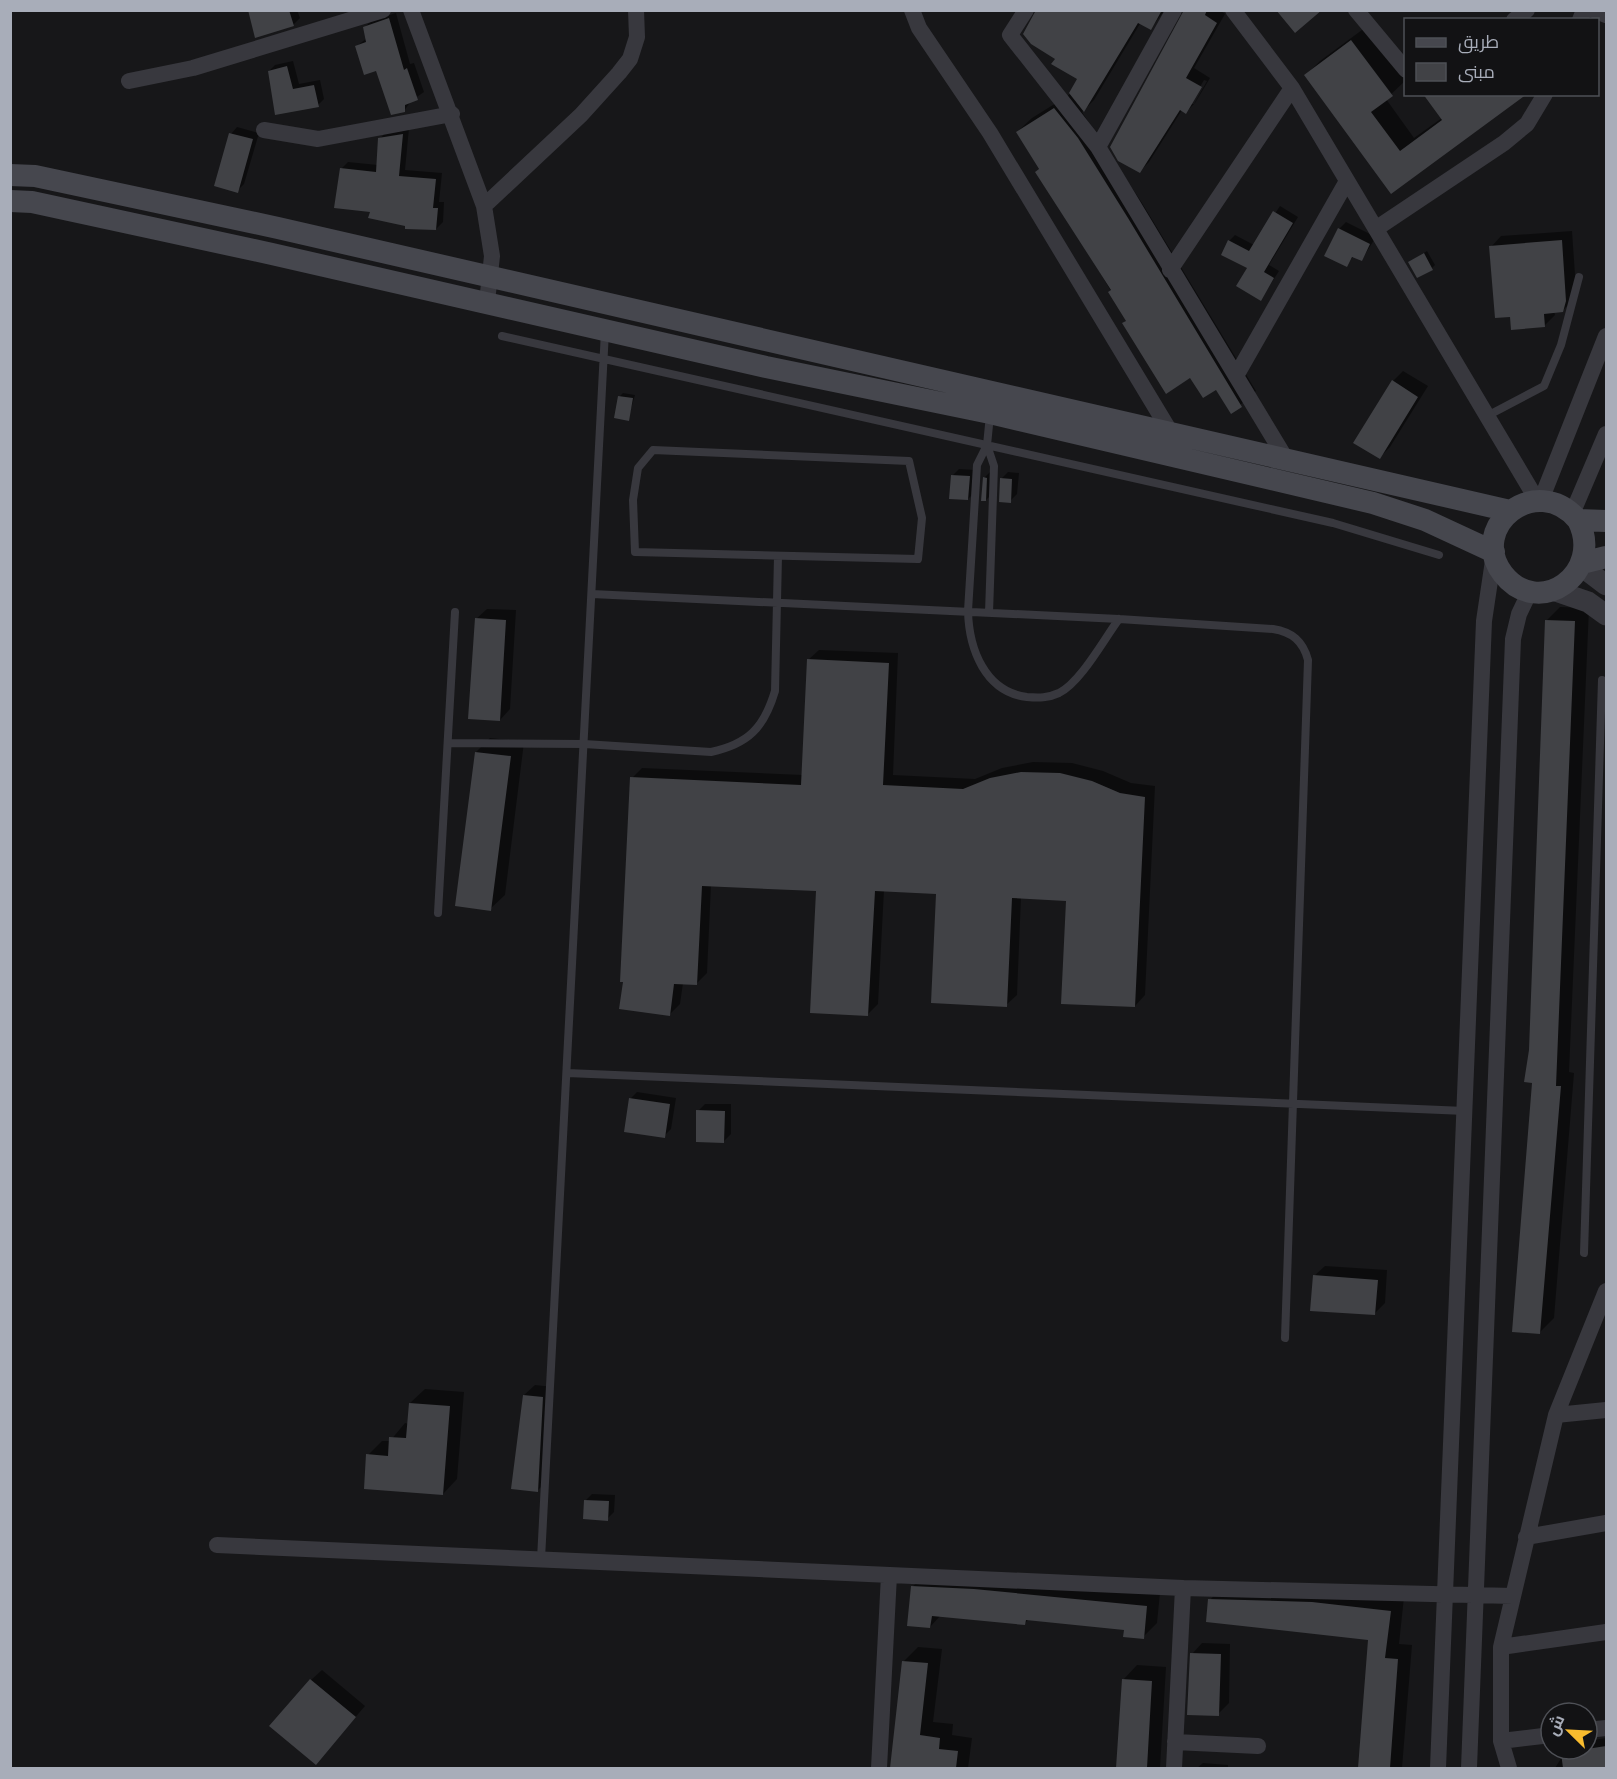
<svg xmlns="http://www.w3.org/2000/svg" width="1617" height="1779" viewBox="0 0 1617 1779" font-family="Manrope,Cairo,sans-serif">
<style>
.shadow{fill:#0007;fill-rule:evenodd}
.building{fill:#414246}
.lines{fill:none;stroke-linecap:round;stroke-linejoin:round}
.service{stroke:#38383e;stroke-width:8}
.minor{stroke:#38383e;stroke-width:16}
.tertiary{stroke:#38383e;stroke-width:21}
.secondary{stroke:#46474e;stroke-width:22}
</style>
<rect width="100%" height="100%" fill="#171719"/>
<!-- shadow -->
<path class="shadow" d="M250 10H297L300 18 293 25 256 36Z
M1037 10H1165L1151 28 1141 22 1094 100 1082 112 1142 203 1256 391 1232 412 1216 387 1191 376 1128 320 1017 132 1032 118 1069 95 1079 79 1057 58Z
M1185 10H1220L1225 14 1194 68 1210 78 1195 103 1186 112 1182 110 1149 162 1140 171ZM1204 80 1207 81 1194 104H1190Z
M396 13 410 64 414 63 424 92 411 101 404 111 377 69 357 46 367 38 364 28 371 21Z
M1366 27 1406 80 1386 99 1414 138 1442 118 1522 94 1391 192 1306 75 1320 61Z
M293 61 299 84 320 80 324 99 318 105 276 113 269 71 275 65Z
M237 127 259 133 244 184 237 191 231 134Z
M409 128 405 170 442 173 439 202H444L443 222 436 229 407 224 371 211 342 168 348 162 378 165 380 139 386 132Z
M1280 206 1298 217 1269 265 1279 271 1261 299 1249 267 1229 241 1235 235 1254 245Z
M1346 222 1376 237 1362 259 1354 256 1346 265 1339 229Z
M1572 231 1576 289 1573 300 1562 311H1554L1555 315 1544 326 1511 315 1491 247 1501 236Z
M1427 251 1435 265 1432 268 1413 260Z
M1403 371 1428 386 1390 447 1380 457 1393 381Z
M623 393 635 395 628 419 620 396Z
M959 469 976 470 975 492 968 499 952 476Z
M991 471 993 493 986 500 984 478Z
M1008 472 1019 473 1017 494 1010 501 1001 479Z
M1560 607 1589 608 1569 1072 1574 1073 1554 1318 1540 1332 1534 1082 1530 1050 1546 621Z
M487 609 516 610 510 709 500 720 476 619Z
M819 650 898 653 893 775 975 779 1002 768 1033 762 1072 763 1103 771 1131 783 1155 786 1145 995 1135 1006 1067 899 1021 897 1017 995 1006 1005 938 893 884 890 878 1004 868 1014 817 890 711 885 707 973 696 984 683 983 680 1004 669 1015 624 980 632 778 642 768 803 775 808 660Z
M490 738 524 742 505 895 490 909 476 752Z
M637 1092 676 1098 671 1129 664 1136 630 1099Z
M705 1104H731V1134L724 1141 698 1111Z
M1325 1266 1387 1270 1385 1303 1374 1314 1314 1276Z
M535 1385 553 1387 548 1480 538 1490 524 1395Z
M425 1389 464 1392 457 1479 443 1494 368 1455 382 1441H390L405 1423 409 1424 410 1403Z
M592 1494 615 1495 614 1512 607 1519 585 1501Z
M927 1573 1160 1593 1157 1623 1143 1637 1126 1629 1029 1619 1025 1623 941 1615 930 1627 912 1587Z
M1224 1585 1404 1597 1399 1644 1412 1645 1402 1768H1360L1370 1639 1210 1600Z
M1202 1643 1230 1644 1229 1703 1218 1714 1192 1654Z
M918 1647 942 1649 933 1722 953 1724 952 1735 972 1738 968 1768H891L904 1661Z
M1137 1665 1166 1667 1160 1768H1117L1123 1680Z
M322 1670 365 1706 316 1763 311 1680Z
M1606 1738V1768H1555L1567 1749H1587V1741Z
M1203 1763 1228 1765V1768H1197Z"/>
<!-- building -->
<path class="building" d="M248 10H289L294 26 255 38Z
M1036 10H1162L1151 30 1138 23 1084 112 1069 93 1077 79 1051 64 1055 59 1031 44 1023 34Z
M1184 10H1207L1205 15 1217 23 1186 78 1202 87 1186 114 1180 110 1140 173 1118 161 1110 147Z
M1276 10H1322L1295 33Z
M389 18 404 70 407 68 418 100 405 105V112L391 115 376 71 364 75 355 46 366 42 363 27Z
M1351 40 1393 96 1371 112 1400 151 1442 120 1423 94H1527L1391 194 1304 75Z
M287 66 293 89 314 85 319 107 275 115 268 71Z
M1054 108 1078 138 1128 218 1242 407 1231 414 1216 390 1203 398 1190 378 1166 394 1122 323 1126 321 1108 292 1111 290 1035 172 1039 169 1016 132Z
M229 133 253 139 238 193 214 186Z
M403 134 399 176 436 179 433 208H438L436 230 405 229V226L368 218 370 212 334 208 340 168 376 172 378 138Z
M1273 211 1293 223 1264 272 1274 278 1261 301 1236 286 1247 268 1221 255 1228 240 1249 251Z
M1338 228 1370 244 1362 261 1352 257 1347 267 1324 256Z
M1562 240 1566 301 1563 312 1544 314 1545 327 1511 330 1510 317 1495 318 1489 246Z
M1424 253 1433 270 1417 278 1408 262Z
M1392 380 1418 397 1380 459 1353 443Z
M618 396 633 398 629 421 614 418Z
M951 475 970 476 968 500 949 499Z
M983 477 987 478 986 501H981Z
M1000 478 1012 479 1011 503 999 502Z
M475 618 506 620 500 721 468 719Z
M1545 620 1575 621 1556 1086H1561L1540 1334 1512 1332 1532 1083 1524 1082 1529 1050Z
M807 659 889 663 883 785 963 789 990 778 1021 772 1060 773 1092 781 1120 793 1145 797 1135 1007 1061 1004 1066 901 1012 898 1007 1007 931 1003 936 894 875 891 868 1016 810 1013 816 891 702 886 697 985 674 984 670 1016 619 1009 623 982H620L630 777 801 785Z
M475 752 511 756 491 911 455 906Z
M629 1098 670 1104 665 1138 624 1132Z
M696 1110 725 1111 724 1143 696 1142Z
M1313 1275 1378 1280 1375 1315 1310 1311Z
M523 1395 543 1397 538 1492 511 1489Z
M409 1403 450 1406 443 1495 364 1489 366 1454 388 1456 389 1437 406 1438Z
M584 1500 609 1501 608 1521 583 1519Z
M911 1586 974 1589 1147 1606 1144 1639 1123 1637 1124 1630 1026 1620 1025 1625 932 1616 930 1628 907 1626Z
M1208 1599 1312 1602 1391 1611 1385 1658 1398 1659 1390 1768H1358L1368 1640 1206 1622Z
M1190 1653 1221 1654 1219 1716 1187 1715Z
M902 1661 928 1663 920 1735 940 1738 939 1749 958 1751 956 1768H890Z
M310 1679 356 1717 316 1765 269 1726Z
M1122 1679 1152 1681 1147 1768H1116Z
M1606 1746V1768H1563L1561 1753Z"/>
<g class="lines">
<!-- service -->
<path class="service" d="M502 336 1333 523 1439 555
M990 415 987 445 977 465 968 611C969 649 985 692 1027 697 1039 698 1048 698 1059 693 1081 682 1104 639 1119 619
M1487 416 1544 386 1561 345 1579 277
M987 445 994 466 989 613
M653 450 909 461 922 518 918 559 635 552 633 500 638 468Z
M592 594 1119 619 1273 629C1292 632 1303 641 1308 660L1285 1338
M450 743 584 744 711 752C748 744 764 728 775 691L778 556
M438 913 455 612
M567 1073 1465 1111
M1584 1253 1602 680
M541 1559 605 331"/>
<!-- minor -->
<path class="minor" d="M411 10 484 206 492 256 487 302
M912 10 919 28 990 133 1171 433
M1026 10 1010 35 1098 147 1286 459
M1233 10 1292 88 1537 500
M1356 10 1406 70
M1594 10 1606 15
M1514 20 1527 10
M1580 20 1584 10
M129 81 193 68 383 10
M264 130 318 139 452 114
M1098 147 1174 10
M484 206 581 115 619 73 630 59 637 37 636 10
M1377 228 1504 143 1527 124 1545 94
M1170 270 1292 88
M1236 376 1347 181
M1541 500 1606 336
M1572 514 1606 434
M1556 1415 1606 1291
M1526 1537 1606 1523
M217 1545 1183 1588 1513 1596
M1501 1647 1606 1632
M1587 1730 1606 1728
M1551 1735 1501 1741V1647L1556 1415 1606 1410
M1501 1741 1509 1768
M1175 1742 1258 1746
M879 1768 889 1575
M1174 1768 1183 1588
M1438 1768 1484 621 1494 554
M1469 1768 1513 639 1519 614 1530 591"/>
<!-- tertiary -->
<path class="tertiary" d="M1581 566 1606 585
M1553 590 1588 602 1606 615"/>
<!-- secondary -->
<path class="secondary" d="M10 175 35 176 278 228 1510 511
M10 201 32 202 272 254 766 367 990 413 1373 503 1425 520 1494 552
M1578 520C1605 573 1539 620 1503 574 1467 527 1536 471 1578 520L1606 521
M1582 563 1606 557"/>
</g>
<!-- border -->
<rect width="1617" height="1779" fill="none" stroke="#a8adb9" stroke-width="24"/>
<!-- legend -->
<rect x="1404" y="18" width="195" height="78" fill="#121214" stroke="#4e5056" stroke-width="1.5"/>
<rect x="1416" y="38" width="30" height="9" fill="#46474e" stroke="#4e5056" stroke-width="1.5"/>
<text x="1458" y="48" font-size="18" fill="#a8adb9">طريق</text>
<rect x="1416" y="63" width="30" height="18" fill="#414246" stroke="#4e5056" stroke-width="1.5"/>
<text x="1458" y="78" font-size="18" fill="#a8adb9">مبنى</text>
<!-- north arrow -->
<g transform="translate(1569 1731) rotate(294)"><circle r="28" fill="#121214" stroke="#4e5056" stroke-width="1.5"/>
<path d="M0-4.5L10 22L0 15L-10 22Z" fill="#f9bc2e"/>
<text y="-9" font-size="16" font-weight="bold" text-anchor="middle" fill="#a8adb9">ش</text>
</g>
</svg>
